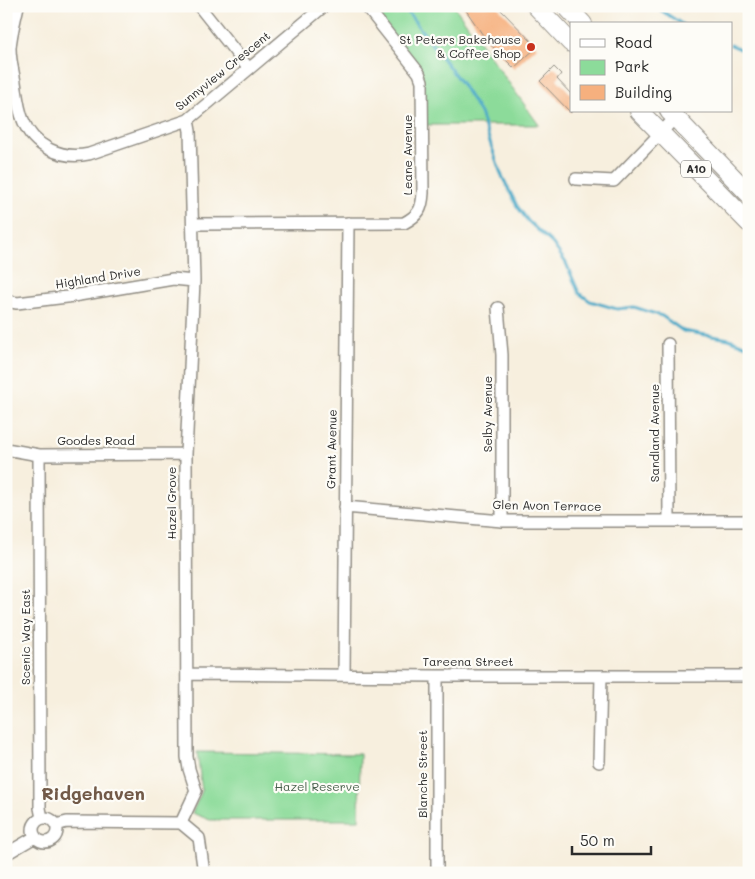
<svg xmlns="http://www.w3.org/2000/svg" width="755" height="879" viewBox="0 0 755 879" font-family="Mali,sans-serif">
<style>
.green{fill:#8cdb9a;stroke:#5c8362}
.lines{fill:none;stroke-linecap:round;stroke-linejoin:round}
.stream{stroke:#48a9c7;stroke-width:3}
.building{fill:#f6b07e}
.street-casing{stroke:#918d84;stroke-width:14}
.primary-casing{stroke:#918d84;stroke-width:20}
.street{stroke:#fff;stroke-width:11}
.primary{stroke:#fff;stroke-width:18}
.poi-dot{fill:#c8321e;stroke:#fdfcf7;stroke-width:2}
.labels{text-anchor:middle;stroke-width:4.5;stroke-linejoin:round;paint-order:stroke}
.shield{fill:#fdfcf7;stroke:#6a6a68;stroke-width:1}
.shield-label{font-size:11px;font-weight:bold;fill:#2b2b2b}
.poi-label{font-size:12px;fill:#2b2b2b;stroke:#fdfcf7;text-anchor:end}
.street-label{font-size:12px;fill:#2b2b2b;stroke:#fdfcf7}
.park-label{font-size:12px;fill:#48604c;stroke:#fdfcf7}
.district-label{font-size:18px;font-weight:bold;fill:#725a48;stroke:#fdfcf7}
</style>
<rect width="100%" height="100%" fill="#fdfcf7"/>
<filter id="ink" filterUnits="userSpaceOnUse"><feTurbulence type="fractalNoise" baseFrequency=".02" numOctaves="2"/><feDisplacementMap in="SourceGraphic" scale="10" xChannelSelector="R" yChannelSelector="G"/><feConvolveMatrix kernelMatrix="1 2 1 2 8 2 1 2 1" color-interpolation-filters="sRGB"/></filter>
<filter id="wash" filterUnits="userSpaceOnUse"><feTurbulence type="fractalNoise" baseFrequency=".0096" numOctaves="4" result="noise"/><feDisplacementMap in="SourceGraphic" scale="20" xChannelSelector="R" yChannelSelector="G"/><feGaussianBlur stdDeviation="1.12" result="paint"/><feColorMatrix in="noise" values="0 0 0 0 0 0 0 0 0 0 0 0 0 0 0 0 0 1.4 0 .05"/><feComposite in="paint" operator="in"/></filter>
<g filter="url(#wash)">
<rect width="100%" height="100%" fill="#f7efde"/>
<!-- green -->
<path class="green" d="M366 6H454L539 125H422V81Z
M197 752 360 754 359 820H210L192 813 202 791Z"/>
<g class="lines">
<!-- stream -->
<path class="stream" d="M403 6 461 83 480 113 501 174 517 206 528 221 553 244 566 263 579 293 590 301 617 309 634 307 662 316 683 331 729 339 749 347
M654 6 682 24
M731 45 749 53"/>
</g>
<g id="blocks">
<!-- building -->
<path class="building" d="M463 6H497L537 47 514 68 487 41Z
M554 67 561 74 557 79 571 94V113L540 81Z"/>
</g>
</g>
<g filter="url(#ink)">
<use href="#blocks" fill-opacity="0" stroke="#918d84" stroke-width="1"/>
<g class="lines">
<defs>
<path id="street" d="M18 6C15 20 11 34 10 48 10 60 13 71 15 82 17 95 18 108 23 120 33 147 62 160 89 154L188 120 324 6
M199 6 249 69
M576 179 614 181 675 118
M193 224 404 223C419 215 422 209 423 193L422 81 419 73 366 6
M6 301 17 303 67 297 173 279 194 281
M498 308 502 355V521
M668 344 669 521
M6 449 39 455 186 454
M39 455 40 808 42 818
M345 507 502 521H749
M187 674 437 676H749
M344 675 348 223
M599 762 601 676
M33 830a12 12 0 1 1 24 0a12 12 0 1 1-24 0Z
M181 823 196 791 189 769 187 757 186 454 194 281 190 131 188 120
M181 823 199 838 204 873
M56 825 67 822 181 823
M6 854 35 837
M437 873V676"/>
<path id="primary" d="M536 6 571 43
M566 6 583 24
M639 111 749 223
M669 111 749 194"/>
</defs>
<!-- street casing -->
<use href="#street" class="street-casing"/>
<!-- primary casing -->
<use href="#primary" class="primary-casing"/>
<!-- street -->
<use href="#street" class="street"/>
<!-- primary -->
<use href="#primary" class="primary"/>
</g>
</g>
<!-- markers -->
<circle class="poi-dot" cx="531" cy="47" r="5"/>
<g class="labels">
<!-- shield labels -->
<rect class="shield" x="681" y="160.5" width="30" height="17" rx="4"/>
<g class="shield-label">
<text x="696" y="173">A10</text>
</g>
<!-- poi labels -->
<g class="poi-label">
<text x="521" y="44">St Peters Bakehouse<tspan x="521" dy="14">&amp; Coffee Shop</tspan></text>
</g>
<!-- street labels -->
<g class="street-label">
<text transform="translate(223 71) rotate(-39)" y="4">Sunnyview Crescent</text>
<text transform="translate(408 155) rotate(-90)" y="4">Leane Avenue</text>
<text transform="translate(98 278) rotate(-9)" y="4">Highland Drive</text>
<text transform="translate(488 414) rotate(-90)" y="4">Selby Avenue</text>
<text transform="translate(655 433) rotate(-90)" y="4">Sandland Avenue</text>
<text x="96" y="445">Goodes Road</text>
<text transform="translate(332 449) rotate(-89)" y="4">Grant Avenue</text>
<text transform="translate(172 503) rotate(-90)" y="4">Hazel Grove</text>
<text transform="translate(547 506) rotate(1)" y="4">Glen Avon Terrace</text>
<text transform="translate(26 637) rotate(-90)" y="4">Scenic Way East</text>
<text x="468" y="666">Tareena Street</text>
<text transform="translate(423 774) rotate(-90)" y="4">Blanche Street</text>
</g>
<!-- park labels -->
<g class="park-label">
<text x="317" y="791">Hazel Reserve</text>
</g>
<!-- district labels -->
<g class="district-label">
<text x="93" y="800">Ridgehaven</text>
</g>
</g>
<!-- margin -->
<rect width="755" height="879" fill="none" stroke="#fdfcf7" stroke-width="25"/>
<!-- legend -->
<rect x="570" y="22" width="162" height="90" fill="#fdfcf7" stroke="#a9a8a5"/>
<rect x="580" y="39" width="25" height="8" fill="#ffffff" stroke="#a9a8a5"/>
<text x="615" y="48" font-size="15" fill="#2b2b2b">Road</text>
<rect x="580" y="60" width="25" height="15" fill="#8cdb9a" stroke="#a9a8a5"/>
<text x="615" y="72" font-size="15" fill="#2b2b2b">Park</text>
<rect x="580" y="85" width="25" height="15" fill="#f6b07e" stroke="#a9a8a5"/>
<text x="615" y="98" font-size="15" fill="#2b2b2b">Building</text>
<!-- scale -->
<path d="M572 846v8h79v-8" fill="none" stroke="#2b2b2b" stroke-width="2.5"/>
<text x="580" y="846" font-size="15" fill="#2b2b2b" stroke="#fdfcf7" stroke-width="4" paint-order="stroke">50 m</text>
</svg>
